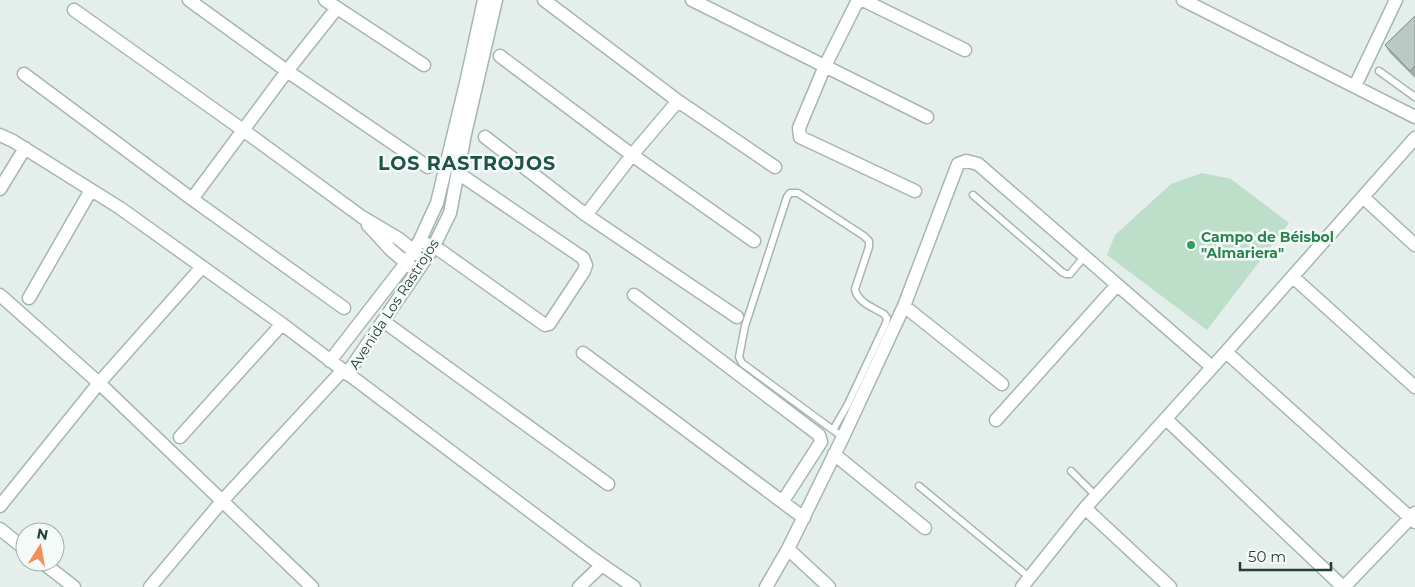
<svg xmlns="http://www.w3.org/2000/svg" width="1415" height="587" viewBox="0 0 1415 587" font-family="Montserrat,sans-serif">
<style>
.pitch{fill:#bddfc9}
.lines{fill:none;stroke-linecap:round;stroke-linejoin:round}
.lane-casing{stroke:#a6b6b2;stroke-width:9}
.street-casing{stroke:#a6b6b2;stroke-width:15}
.lane{stroke:#fff;stroke-width:6}
.street{stroke:#fff;stroke-width:12}
.wall{fill:#9fada8}
.building{fill:#b9c9c3;stroke:#828d88}
.leisure-dot{fill:#2e9e5b;stroke:#f5faf8;stroke-width:2}
.labels{text-anchor:middle;stroke-width:5;stroke-linejoin:round;paint-order:stroke}
.leisure-label{font-size:14px;font-weight:bold;fill:#27864d;stroke:#f5faf8;text-anchor:start}
.street-label{font-size:14px;fill:#23403a;stroke:#f5faf8}
.district-label{font-size:19px;font-weight:bold;letter-spacing:1px;fill:#1e534a;stroke:#f5faf8}
</style>
<rect width="100%" height="100%" fill="#e4eeea"/>
<!-- pitch -->
<path class="pitch" d="M1202 173 1231 179 1289 223 1207 330 1107 255 1115 235 1171 184Z"/>
<g class="lines">
<defs>
<path id="lane" d="M1379 71 1415 97
M973 195 1062 272 1066 274H1070L1084 257
M833 430 848 404 886 323 887 318 884 314C874 308 857 302 855 289L869 247V241L864 236 798 193H790L787 197 745 326 739 357 742 363 833 430 843 437
M1071 471 1096 496
M919 486 1029 577"/>
<path id="street" d="M189 0 287 71 428 167
M325 0 424 65
M544 0 678 101 775 167
M692 0 927 117
M858 0 825 66 799 128 800 137 915 191
M863 0 965 50
M1183 0 1415 117
M74 10 243 130 362 217 399 239 425 260
M500 56 632 155 754 241
M24 74 192 199 344 308
M1355 86 1396 0
M0 135 13 141 120 208 282 324 592 558 634 587
M485 137 586 215 737 317
M0 189 25 148
M1364 198 1415 245
M192 199 287 71 337 8
M586 215 632 155 678 101
M368 225 391 250 411 267
M427 244 441 251 545 325 549 324 584 271 586 265 583 258 458 173
M1293 277 1415 387
M0 295 99 383 312 587
M634 295 819 435 821 442 783 501
M29 298 91 190
M904 306 1002 384
M383 321 608 484
M1226 352 1415 522
M583 353 804 518
M330 361 406 263 420 240 437 203 466 83 484 0
M347 374 433 248 450 213 465 134 496 0
M1166 419 1343 587
M996 420 1117 285
M180 437 282 324
M834 454 925 528
M0 506 99 383 202 267
M1085 508 1170 587
M0 529 25 549
M788 549 829 587
M42 562 74 587
M150 587 223 500 343 370
M579 587 602 565
M766 587 788 549 843 437 904 306 958 164 966 161 978 164 1212 367
M1022 587 1085 508 1226 352 1415 138
M1344 587 1415 513"/>
</defs>
<!-- lane casing -->
<use href="#lane" class="lane-casing"/>
<!-- street casing -->
<use href="#street" class="street-casing"/>
<!-- lane -->
<use href="#lane" class="lane"/>
<!-- street -->
<use href="#street" class="street"/>
</g>
<!-- wall -->
<path class="wall" d="M1415 16V78L1390 53 1385 45Z"/>
<!-- building -->
<path class="building" d="M1415 16V66L1410 71 1385 45Z"/>
<!-- markers -->
<circle class="leisure-dot" cx="1191" cy="245" r="5"/>
<g class="labels">
<!-- leisure labels -->
<g class="leisure-label">
<text x="1201" y="242">Campo de Béisbol<tspan x="1201" dy="16">"Almariera"</tspan></text>
</g>
<!-- street labels -->
<g class="street-label">
<text transform="translate(394 304) rotate(-57)" y="5">Avenida Los Rastrojos</text>
</g>
<!-- district labels -->
<g class="district-label">
<text x="467" y="170">LOS RASTROJOS</text>
</g>
</g>
<!-- north arrow -->
<g transform="translate(40 547) rotate(11)"><circle r="24" fill="#f5faf8" stroke="#a1b0ac"/>
<path d="M0-4L9 19L0 12L-9 19Z" fill="#f48e5b"/>
<text y="-8" font-size="14" font-weight="bold" text-anchor="middle" fill="#23403a">N</text>
</g>
<!-- scale -->
<path d="M1240 562v8h91v-8" fill="none" stroke="#23403a" stroke-width="2.5"/>
<text x="1248" y="562" font-size="15" fill="#23403a" stroke="#f5faf8" stroke-width="4" paint-order="stroke">50 m</text>
</svg>
